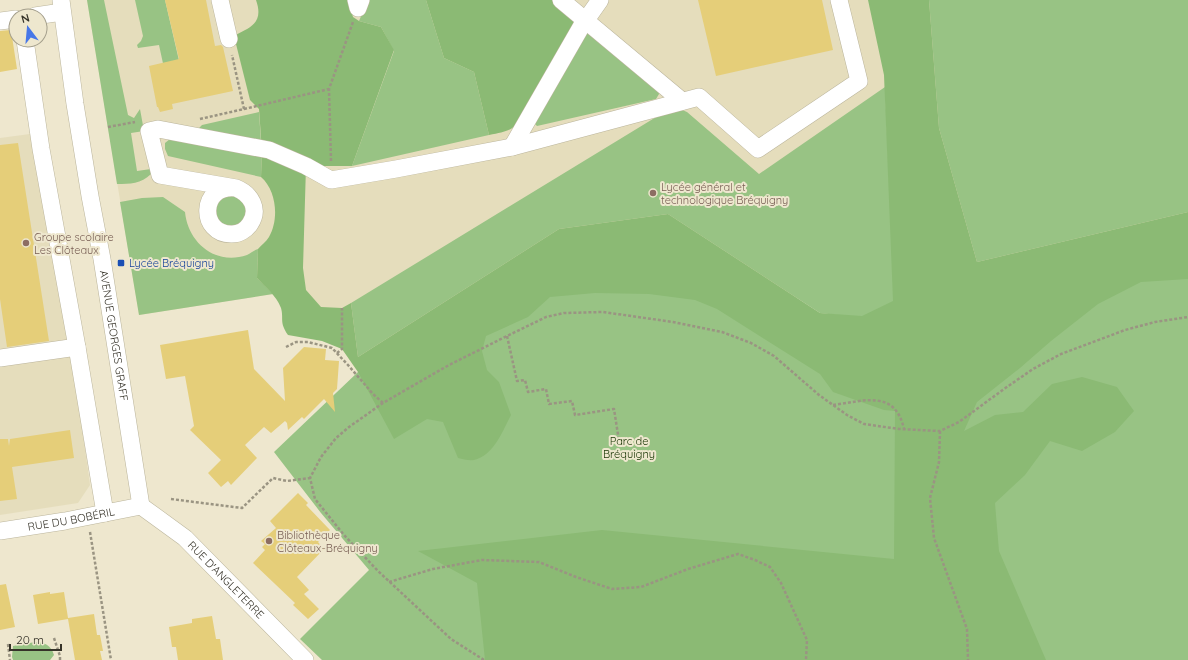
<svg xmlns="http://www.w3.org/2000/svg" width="1188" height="660" viewBox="0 0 1188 660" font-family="Quicksand,sans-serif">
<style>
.built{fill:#e5ddbc}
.green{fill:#98c384}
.forest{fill:#8bba74}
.building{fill:#e5ce79}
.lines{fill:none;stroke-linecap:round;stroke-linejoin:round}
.minor-casing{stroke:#bbb59c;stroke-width:18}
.path{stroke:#9a9482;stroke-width:2.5;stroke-dasharray:3 2;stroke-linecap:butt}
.minor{stroke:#fff;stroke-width:17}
.education-dot{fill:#8d6e63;stroke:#eee7ce;stroke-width:1.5}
.transit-dot{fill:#1a4fb4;stroke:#eee7ce;stroke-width:1.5}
.labels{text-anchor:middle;stroke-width:4;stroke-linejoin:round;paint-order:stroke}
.education-label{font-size:11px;fill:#785e54;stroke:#eee7ce;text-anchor:start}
.transit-label{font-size:11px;fill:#164399;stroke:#eee7ce;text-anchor:start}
.street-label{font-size:11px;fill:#363329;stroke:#eee7ce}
.park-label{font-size:11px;fill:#173503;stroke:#eee7ce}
</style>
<rect width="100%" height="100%" fill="#eee7ce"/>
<!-- built -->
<path class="built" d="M87 0H1188V232L358 372 342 349 273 294 139 315Z
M30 134 71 348 90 485 78 503 0 515V138Z"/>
<!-- green -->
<path class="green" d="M87 0H104L128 115 134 118 140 109 144 131 131 133 137 171 151 169V174C141 184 130 184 117 184Z
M135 0H165L180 65 164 68 159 45 138 48 137 45 141 41 143 36Z
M368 0H426L444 58 474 72 489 135 352 166 394 51 381 27 359 21Z
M929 0H1188V212L977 262 939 128Z
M585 31 658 88 659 94 656 99 537 126 533 122Z
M885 87 894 300 1188 224V660H322L300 639 369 570 321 513 274 452 358 372 568 234 819 319 837 315 820 313 668 214 559 229 358 357 351 303 666 111 675 107 687 112 759 174Z
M259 112 261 142 200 130 199 128 202 125Z
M170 139 262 152 261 177 168 156 165 149V143Z
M216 211a15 15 0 1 1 30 0a15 15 0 1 1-30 0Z
M163 197 185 212C188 243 216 266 247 255 251 253 254 250 258 249L257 278 273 294 139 315 120 202 142 198Z
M35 642C44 642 51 645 54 655L50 660H13L12 657 13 646Z"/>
<!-- forest -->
<path class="forest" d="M256 0H348L353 17 359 21 381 27 394 50 352 166H306L303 268 306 290 321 307 342 308 351 303 358 357 559 229 668 214 820 313 862 316 893 301 884 75 868 0H929L939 128 977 262 1188 212V279L1141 282 1098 304 1051 341 1020 368 977 402 964 431 995 415 1023 412 1052 384 1082 377 1117 387 1134 411 1115 432 1082 451 1050 441 1025 475 995 503 999 551 1046 660H485L477 583 418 551 602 530 894 559 895 411 884 410 833 392 820 374 717 309 695 300 649 294 595 293 550 297 528 317 486 336 482 351 487 370 499 382 511 415C502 432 494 455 474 460 469 461 463 459 458 458L443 422 427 419 394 439 358 372 342 349 322 341 288 335C279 322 284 319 281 308 276 295 265 287 257 278L258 249C261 245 266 242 269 237 279 220 277 191 261 177L262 152 259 109 250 100 234 36C251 27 264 23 256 0Z
M426 0H574L578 15 523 119C511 131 506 132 489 135L474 72 444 58Z"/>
<!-- building -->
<path class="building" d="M165 0H206L215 46 221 45 223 47 233 91 172 104 173 109 160 112 158 107H157L149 66 179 59Z
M698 0H822L833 50 716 76Z
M11 30 17 69 0 72V31Z
M18 143 49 341 7 347 0 299V145Z
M248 330 254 369 285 401 283 368 304 347 326 349 325 360 339 361 337 389 333 393 335 412 324 399 304 419 302 417 288 430 287 423 285 421 271 433 264 427 245 445 257 458 231 485 228 481 221 487 208 473 221 460 190 430 194 426 185 376 166 379 160 345Z
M70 430 74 458 12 467 17 499 0 501V439H8L9 446 10 439Z
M298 493 308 503 306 505 330 530 318 542 324 549 297 577 309 590 304 594 319 609 308 619 293 605 295 603 253 563 265 550 262 547 265 544 261 541 276 528 270 521Z
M6 584 15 627 0 630V585Z
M50 592V594L64 592 68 618 94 614 97 635H100L103 651H100L102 660H75L68 619 38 624 33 595Z
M212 616 216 639H220L223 660H178L176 647H172L169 627 192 623V619Z"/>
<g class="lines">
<defs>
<g id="minor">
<path id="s1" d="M61 0 75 104 90 196 102 259 141 506"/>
<path d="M220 0 229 39"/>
<path d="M356 0 358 8 361 0"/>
<path d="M561 0 682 101"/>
<path d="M35 16 62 12"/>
<path d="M0 21 16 19"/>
<path d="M25 40 41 149 77 347 105 513"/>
<path d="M512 147 581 27 600 0"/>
<path d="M236 188C199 184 199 235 232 234 239 234 246 230 250 224 260 209 251 194 236 188L160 175 149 131 158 129 269 150 306 166 331 180 396 169 512 147 699 97 758 149 859 81 839 0"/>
<path d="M0 358 77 347"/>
<path id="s2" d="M141 506 185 538 305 660"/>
<path id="s3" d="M0 531 65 521 141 506"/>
</g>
</defs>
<!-- minor casing -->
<use href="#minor" class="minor-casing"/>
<!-- path -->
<path class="path" d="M244 109 329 89
M200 119 244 109 232 55
M108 127 135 122
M331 161 329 89 353 22
M507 336 517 381 525 380 528 392 546 389 549 404 572 401 575 415 614 409 619 441 626 440
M286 347 296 342H308L332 348 348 365 373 394 383 403
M337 353 342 349V308
M833 405C864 401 895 389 904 429
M940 431 939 462 930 498 934 538 967 629 968 660
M171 499 242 508 273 478 287 481 310 478
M90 532 111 660
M389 582 433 569 482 560 539 562 576 577 612 589 641 587 688 569 738 554 755 560 770 567 781 583 807 640 806 660
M54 638 60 656V660
M8 644 10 660
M484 660 451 639 378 571 344 535 315 499 310 478 321 457 336 438 349 427 383 403 449 365 507 336 546 317 564 313 603 312 673 322 722 332 751 343 774 356 819 395 847 415 864 424 899 429 940 431 959 422 1004 389 1033 369 1061 354 1125 330 1155 322 1188 317"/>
<!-- minor -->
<use href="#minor" class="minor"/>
</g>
<!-- markers -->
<g class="education-dot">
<circle cx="653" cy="193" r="4"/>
<circle cx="26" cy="243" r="4"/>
<circle cx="269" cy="541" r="4"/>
</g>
<rect class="transit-dot" x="117" y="259" width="8" height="8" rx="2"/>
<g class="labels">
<!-- education labels -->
<g class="education-label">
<text x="661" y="191">Lycée général et<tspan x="661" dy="13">technologique Bréquigny</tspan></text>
<text x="34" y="241">Groupe scolaire<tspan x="34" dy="13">Les Clôteaux</tspan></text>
<text x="277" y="539">Bibliothèque<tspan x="277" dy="13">Clôteaux-Bréquigny</tspan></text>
</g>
<!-- transit labels -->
<g class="transit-label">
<text x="129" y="267">Lycée Bréquigny</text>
</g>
<!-- street labels -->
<g class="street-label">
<text dy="4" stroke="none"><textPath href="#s1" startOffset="340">AVENUE GEORGES GRAFF</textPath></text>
<text dy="4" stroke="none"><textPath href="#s3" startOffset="72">RUE DU BOBÉRIL</textPath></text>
<text dy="4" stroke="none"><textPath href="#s2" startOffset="113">RUE D'ANGLETERRE</textPath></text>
</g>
<!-- park labels -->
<g class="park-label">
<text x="629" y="445">Parc de<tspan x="629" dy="13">Bréquigny</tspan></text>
</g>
</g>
<!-- north arrow -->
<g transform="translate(28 28) rotate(344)"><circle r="19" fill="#eee7ce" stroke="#a49f8c"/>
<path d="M0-3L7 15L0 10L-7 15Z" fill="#4777e8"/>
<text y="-6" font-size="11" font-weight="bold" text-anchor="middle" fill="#363329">N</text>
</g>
<!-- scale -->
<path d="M10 644v6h51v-6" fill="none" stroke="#363329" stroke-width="2"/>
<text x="16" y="644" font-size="12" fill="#363329" stroke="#eee7ce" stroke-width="3" paint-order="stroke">20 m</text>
</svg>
